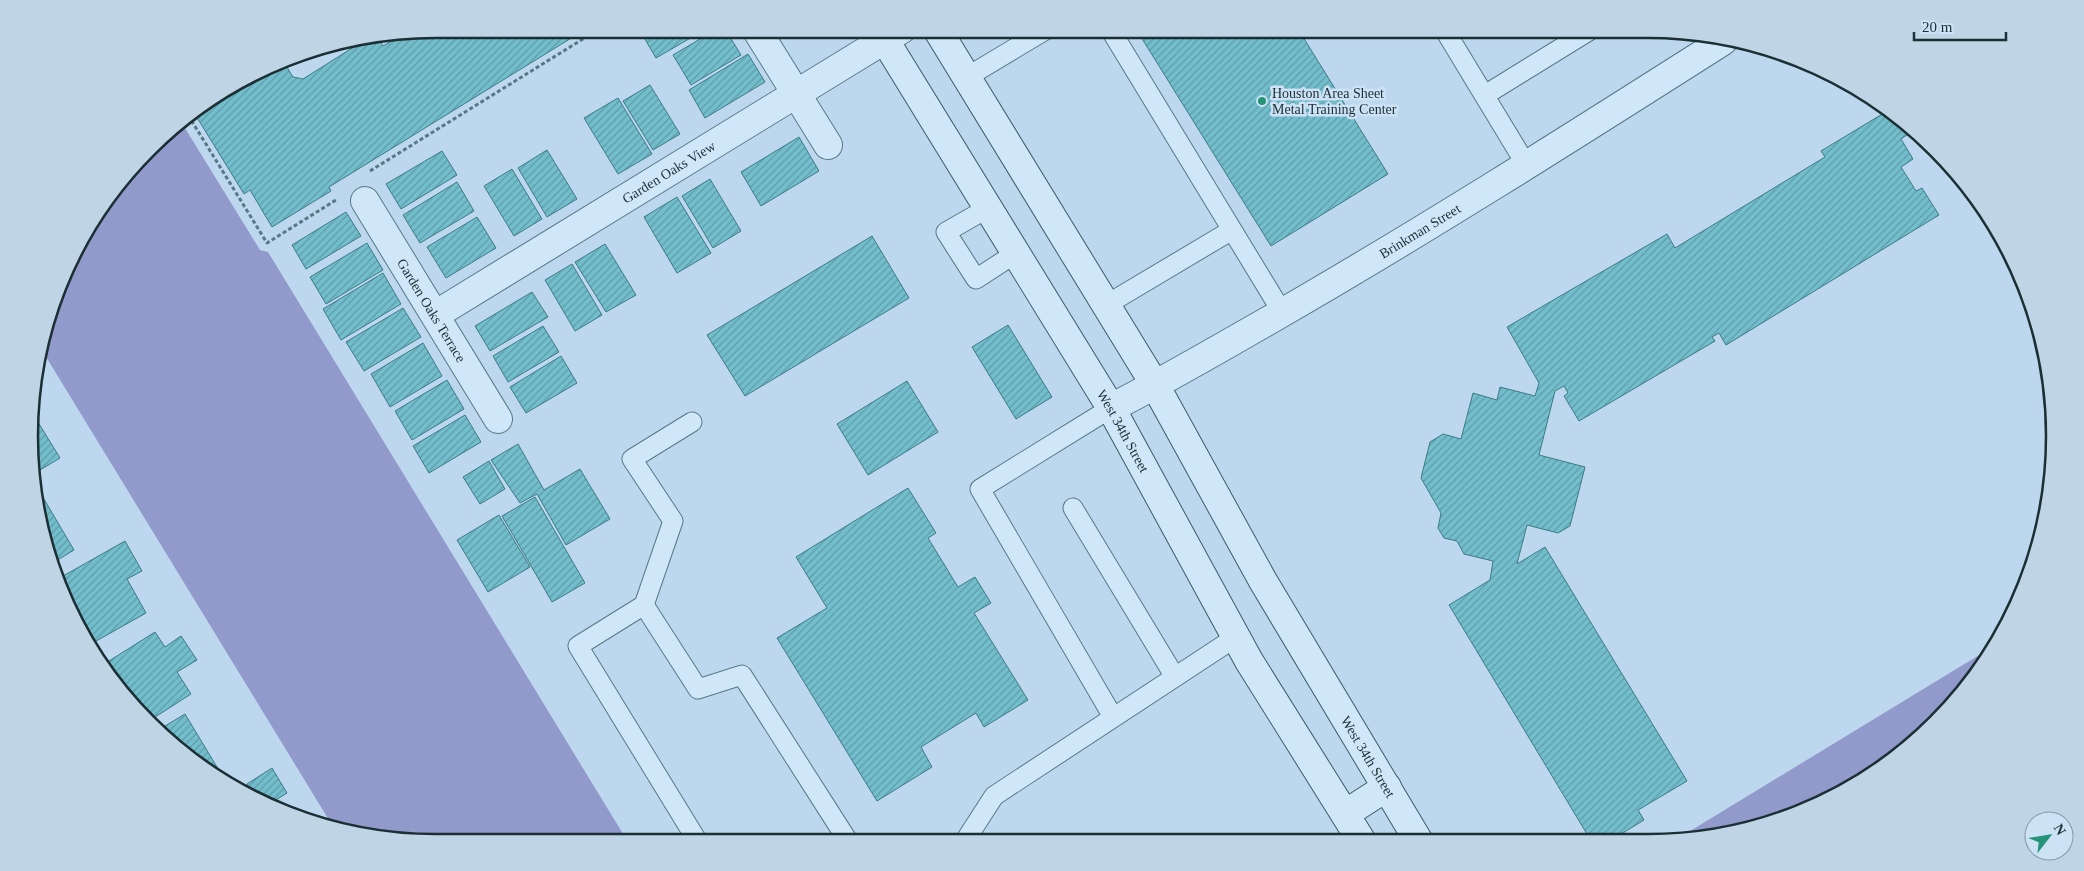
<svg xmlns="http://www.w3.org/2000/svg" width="2084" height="871" viewBox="0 0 2084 871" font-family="'Times New Roman',serif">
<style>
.green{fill:#929acb}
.building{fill:url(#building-hatch);stroke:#3c7b85}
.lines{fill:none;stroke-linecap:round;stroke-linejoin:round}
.lane-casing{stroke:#567985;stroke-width:21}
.street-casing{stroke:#567985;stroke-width:30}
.secondary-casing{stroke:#3a5c67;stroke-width:30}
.path{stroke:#567985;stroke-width:3;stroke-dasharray:4 2.5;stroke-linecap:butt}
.lane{stroke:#d0e7f9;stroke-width:19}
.street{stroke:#d0e7f9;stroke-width:28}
.secondary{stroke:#d0e7f9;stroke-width:28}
.poi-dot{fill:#269577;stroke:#cde3f5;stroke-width:2}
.labels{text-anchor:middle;stroke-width:5;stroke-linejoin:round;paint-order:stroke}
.poi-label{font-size:14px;fill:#1b2f35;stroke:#cde3f5;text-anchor:start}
.street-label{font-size:14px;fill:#1b2f35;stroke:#cde3f5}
.rim{fill:none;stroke:#1b2f35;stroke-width:2.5}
</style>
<defs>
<pattern id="building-hatch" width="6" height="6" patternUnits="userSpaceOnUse" patternTransform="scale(1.25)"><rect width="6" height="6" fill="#73becc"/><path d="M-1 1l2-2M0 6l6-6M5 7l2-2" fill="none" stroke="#5e9ba6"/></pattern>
</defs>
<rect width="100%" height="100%" fill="#bdd8ee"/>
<!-- green -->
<path class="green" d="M180 120 260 250 268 252 628 842H436L332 825 40 347 50 305 83 232 168 130Z
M1994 646 1987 662 1916 741 1804 811 1702 839H1677Z"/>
<!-- building -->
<path class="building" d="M436 29H586L329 187 331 191 272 227 250 190 244 194 193 111 232 83 273 65 276 70 285 64 293 77 303 79 365 40 378 38 383 46 390 42 392 36Z
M639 29H706L656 58Z
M717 29H725L741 55 691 85 673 55Z
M1136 29H1298L1388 174 1271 246Z
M748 54 765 82 705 118 689 90Z
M650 85 680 134 653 150 623 101Z
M618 98 652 154 618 174 584 118Z
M1889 110 1892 112 1907 135 1901 139 1913 159 1901 167 1916 191 1922 188 1939 215 1726 345 1719 333 1712 337 1715 341 1579 421 1564 396 1568 393 1564 386 1555 391 1539 455 1585 467 1570 526 1558 533 1527 525 1517 564 1545 547 1687 781 1638 810 1644 820 1613 839H1590L1449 605 1490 580 1493 561 1464 554 1457 541 1444 538 1438 528 1441 513 1421 478 1430 442 1443 434 1461 439 1473 393 1497 400 1500 387 1535 396 1539 383 1507 327 1667 234 1675 248 1825 157 1821 151Z
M799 137 819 171 761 206 741 172Z
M547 150 577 199 547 217 518 168Z
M442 151 457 175 401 209 386 184Z
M512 169 542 219 514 236 484 186Z
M710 179 741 231 713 248 682 196Z
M457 182 474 211 420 243 403 215Z
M677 197 711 253 677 273 644 217Z
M346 212 361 236 306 269 292 245Z
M477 217 496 248 446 278 427 247Z
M872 236 909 298 745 396 707 335Z
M367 243 383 270 326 304 310 277Z
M605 244 636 295 606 312 575 262Z
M572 264 602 315 575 331 545 280Z
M383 273 401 304 341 340 323 309Z
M532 292 548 317 490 351 475 326Z
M403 308 421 337 364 371 346 342Z
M1008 325 1052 397 1016 419 972 347Z
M543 326 559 352 508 382 493 356Z
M423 343 442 376 390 407 371 374Z
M561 356 577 383 526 413 510 387Z
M447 380 464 409 412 440 395 411Z
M907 381 938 432 868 475 837 424Z
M33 414 60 458 35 473Z
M465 415 481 442 429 473 413 446Z
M518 444 544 490 580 469 610 519 566 545 537 494 520 503 491 460Z
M489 461 505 489 480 504 463 477Z
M908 488 936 533 928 538 958 587 975 577 991 603 974 613 1028 700 984 727 976 713 921 747 932 767 877 801 777 638 827 608 796 557Z
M41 494 74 550 51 564 37 515 36 497Z
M535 497 585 583 552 602 502 516Z
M499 515 530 567 488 592 457 540Z
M125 541 142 571 127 579 146 613 89 645 60 591 56 580Z
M155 632 165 647 181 636 197 660 177 672 191 694 152 719 101 666Z
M185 714 223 777 188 758 160 729Z
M272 768 287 793 271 803 252 793 247 784Z"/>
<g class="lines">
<defs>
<path id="lane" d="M1110 29 1282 312
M1444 29 1527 166
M967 77 1047 29
M1485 95 1592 29
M988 208 946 232 976 279 1016 253
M1106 305 1232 230
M1111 408 980 489 1113 717
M692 422 632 459 673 521 644 605 578 646 698 842
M1073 508 1175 677
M644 605 698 689 742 675 848 841
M965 841 994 796 1236 637"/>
<g id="street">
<path d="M756 29 828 145"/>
<path id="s1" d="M365 201 498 419"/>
<path id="s2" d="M435 315 902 29"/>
<path id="s3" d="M1111 408C1164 381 1215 351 1266 322 1421 233 1572 137 1723 41"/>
</g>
<g id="secondary">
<path id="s4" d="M878 29 1111 408 1249 661 1361 840"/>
<path id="s5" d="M937 29 1155 385 1263 581 1418 840"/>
<path d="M1345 814 1387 787"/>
</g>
</defs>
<!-- lane casing -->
<use href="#lane" class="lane-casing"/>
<!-- street casing -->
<use href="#street" class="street-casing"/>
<!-- secondary casing -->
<use href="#secondary" class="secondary-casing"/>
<!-- path -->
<path class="path" d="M188 115 267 243 336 200
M370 171 599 29"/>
<!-- lane -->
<use href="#lane" class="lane"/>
<!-- street -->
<use href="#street" class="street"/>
<!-- secondary -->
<use href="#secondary" class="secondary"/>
</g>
<!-- markers -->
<circle class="poi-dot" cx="1262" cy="101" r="5"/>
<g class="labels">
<!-- poi labels -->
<g class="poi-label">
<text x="1272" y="98">Houston Area Sheet<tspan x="1272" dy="16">Metal Training Center</tspan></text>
</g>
<!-- street labels -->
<g class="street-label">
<text dy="5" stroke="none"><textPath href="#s2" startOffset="274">Garden Oaks View</textPath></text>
<text dy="5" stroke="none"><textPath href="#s3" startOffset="356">Brinkman Street</textPath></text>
<text dy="5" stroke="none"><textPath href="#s1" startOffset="128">Garden Oaks Terrace</textPath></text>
<text dy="5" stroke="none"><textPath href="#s4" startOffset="471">West 34th Street</textPath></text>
<text dy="5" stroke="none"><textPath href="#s5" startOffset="846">West 34th Street</textPath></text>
</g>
</g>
<!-- crop -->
<path d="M0 0H2084V871H0ZM436 38H1648A398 398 0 0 1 2046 436V436A398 398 0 0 1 1648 834H436A398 398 0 0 1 38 436V436A398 398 0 0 1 436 38Z" fill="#bfd5e6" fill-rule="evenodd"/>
<path class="rim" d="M436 38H1648A398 398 0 0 1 2046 436V436A398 398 0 0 1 1648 834H436A398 398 0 0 1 38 436V436A398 398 0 0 1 436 38Z"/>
<!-- north arrow -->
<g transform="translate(2049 836) rotate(59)"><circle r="24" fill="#cde3f5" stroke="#869ba8"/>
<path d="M0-4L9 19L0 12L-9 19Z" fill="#269577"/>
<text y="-8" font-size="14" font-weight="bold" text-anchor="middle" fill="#1b2f35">N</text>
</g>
<!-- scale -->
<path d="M1914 32v8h92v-8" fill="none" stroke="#1b2f35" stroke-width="2.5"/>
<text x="1922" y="32" font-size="15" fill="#1b2f35" stroke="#cde3f5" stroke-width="4" paint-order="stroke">20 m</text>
</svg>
